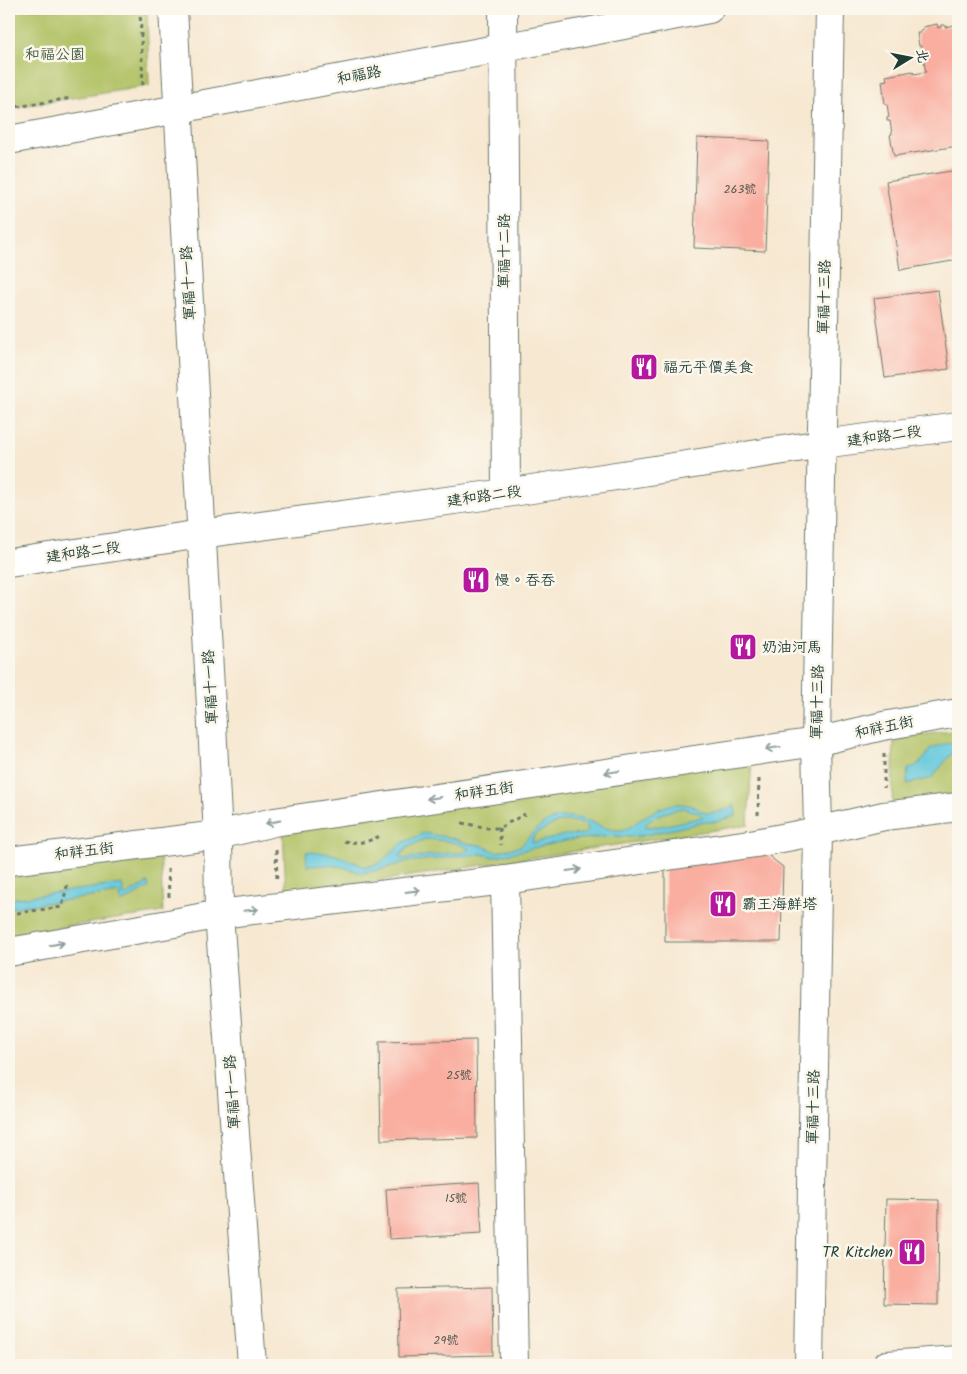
<svg xmlns="http://www.w3.org/2000/svg" width="967" height="1374" viewBox="0 0 967 1374" font-family="Kalam,'LXGW WenKai TC',sans-serif">
<style>
.green{fill:#b2c367;stroke:#68804e}
.water{fill:#5ec6da;stroke:#3e8287;fill-rule:evenodd}
.building{fill:#f9aea0}
.lines{fill:none;stroke-linecap:round;stroke-linejoin:round}
.minor-casing{stroke:#6b796b;stroke-width:30}
.path{stroke:#6b796b;stroke-width:3;stroke-dasharray:4 4;stroke-linecap:butt}
.minor{stroke:#fff;stroke-width:28}
.oneway{stroke:#8f9e9a}
.labels{text-anchor:middle;stroke-width:5;stroke-linejoin:round;paint-order:stroke}
.number-label{font-size:12px;fill:#56594f}
.park-label{font-size:15px;fill:#445e41;stroke:#fbf7ec}
.street-label{font-size:15px;fill:#1f3d34;stroke:#fbf7ec}
.poi-label{font-size:15px;fill:#1f3d34;stroke:#fbf7ec;text-anchor:start}
</style>
<rect width="100%" height="100%" fill="#fbf7ec"/>
<filter id="ink" filterUnits="userSpaceOnUse"><feTurbulence type="fractalNoise" baseFrequency=".02" numOctaves="2"/><feDisplacementMap in="SourceGraphic" scale="10" xChannelSelector="R" yChannelSelector="G"/><feConvolveMatrix kernelMatrix="1 2 1 2 8 2 1 2 1" color-interpolation-filters="sRGB"/></filter>
<filter id="wash" filterUnits="userSpaceOnUse"><feTurbulence type="fractalNoise" baseFrequency=".0096" numOctaves="4" result="noise"/><feDisplacementMap in="SourceGraphic" scale="20" xChannelSelector="R" yChannelSelector="G"/><feGaussianBlur stdDeviation="1.12" result="paint"/><feColorMatrix in="noise" values="0 0 0 0 0 0 0 0 0 0 0 0 0 0 0 0 0 1.4 0 .05"/><feComposite in="paint" operator="in"/></filter>
<g filter="url(#wash)">
<rect width="100%" height="100%" fill="#f7e8d1"/>
<!-- green -->
<path class="green" d="M9 9H147L149 86 9 108Z
M958 730V796L892 805 894 739Z
M752 759 748 825 286 895 283 830Z
M160 848 163 912 9 935V871Z"/>
<!-- water -->
<path class="water" d="M958 741V749L952 753 932 778 907 784 908 769C919 766 925 759 930 749L941 745Z
M672 804C681 804 689 804 697 808 699 809 701 811 703 812 713 816 727 809 735 805L736 816 715 822H706L641 836 629 837 616 836 570 840 493 857 482 854 406 862 379 870 361 873 343 867 329 865 307 866 306 852 328 853 342 857 366 867 380 863 402 843 424 833 452 838 466 843 481 845 496 852 521 846C541 820 559 810 591 822 601 826 610 831 621 830 632 828 635 822 644 817 653 811 663 807 672 804ZM683 808 699 813 703 817 661 826 645 827C649 816 672 810 683 808ZM567 821C574 822 583 822 588 828L587 832 583 834 564 835 554 838 532 843 534 835 556 823ZM425 839C440 840 456 841 469 849L465 852 460 853H448L401 859 399 857 407 848Z
M148 883 149 888 121 903 120 893 9 908V899L122 884 124 896Z"/>
<g id="blocks">
<!-- building -->
<path class="building" d="M937 24 938 28 941 27V25H944L945 27 958 24V146L894 156 890 135 892 134 890 121H887V118L889 117 887 104H885L882 81 887 80 886 76 913 71 914 74 926 72 921 46H919L917 33H921L920 31 923 30V27Z
M697 138 769 141 765 251 694 248Z
M958 170V260L900 270 886 181Z
M938 290 949 369 885 378 874 298Z
M765 853 783 867 781 942H665V865Z
M476 1040 477 1138 381 1140 379 1042Z
M479 1183 482 1234 389 1239 386 1189Z
M886 1199 939 1200 938 1305 884 1304Z
M492 1287 493 1355 399 1357 398 1289Z"/>
</g>
</g>
<g filter="url(#ink)">
<use href="#blocks" fill-opacity="0" stroke="#6b796b" stroke-width="1"/>
<g class="lines">
<defs>
<path id="minor" d="M173 9 218 835 219 914 252 1365
M503 9 506 493
M9 140 178 109 709 9
M9 563 201 534 506 493 822 444 958 426
M9 861 218 835 274 822 816 742 883 726 958 713
M505 880 514 1365
M9 952 169 924 219 914 505 880 756 843 818 831 884 816 958 807
M809 1365 818 831 816 742 830 9
M887 1365 958 1360"/>
</defs>
<!-- minor casing -->
<use href="#minor" class="minor-casing"/>
<!-- path -->
<path class="path" d="M140 9 143 87
M9 108 72 98
M884 754V788
M758 815 759 778
M462 823 488 828H499L525 814
M499 828 501 845
M344 841C359 844 369 842 381 835
M276 850 277 881
M168 869 169 897
M9 914 62 907 68 882"/>
<!-- minor -->
<use href="#minor" class="minor"/>
</g>
<!-- one-way arrows -->
<defs><path id="oneway-shaft" d="M-6 0H5M1.5-3L5.5 0L1.5 3" fill="none" stroke-width="1.6" stroke-linecap="round" stroke-linejoin="round" transform="scale(1.25)"/></defs>
<g class="oneway">
<use href="#oneway-shaft" transform="translate(773 748) rotate(172)"/>
<use href="#oneway-shaft" transform="translate(612 772) rotate(172)"/>
<use href="#oneway-shaft" transform="translate(434 798) rotate(172)"/>
<use href="#oneway-shaft" transform="translate(273 822) rotate(169)"/>
<use href="#oneway-shaft" transform="translate(574 870) rotate(-8)"/>
<use href="#oneway-shaft" transform="translate(413 891) rotate(-7)"/>
<use href="#oneway-shaft" transform="translate(251 910) rotate(-6)"/>
<use href="#oneway-shaft" transform="translate(57 944) rotate(-10)"/>
</g>
</g>
<!-- icons -->
<defs>
<symbol id="restaurant-square" viewBox="-11 -11 22 22"><rect x="-9" y="-9" width="18" height="18" rx="4" fill="#b5179e" stroke="#fbf7ec"/><path d="M-5-6h1v4h1v-4h1v4h1v-4h1v5L-1.5 .5V6h-2V.5L-5-1ZM5-6V6H3V1.5H1.5Q1.5-4 5-6Z" fill="#fff"/></symbol>
</defs>
<g fill-rule="evenodd">
<use href="#restaurant-square" x="628" y="351" width="32" height="32"/>
<use href="#restaurant-square" x="460" y="564" width="32" height="32"/>
<use href="#restaurant-square" x="727" y="631" width="32" height="32"/>
<use href="#restaurant-square" x="707" y="888" width="32" height="32"/>
<use href="#restaurant-square" x="896" y="1236" width="32" height="32"/>
</g>
<g class="labels">
<!-- number labels -->
<g class="number-label">
<text x="740" y="193">263號</text>
<text x="459" y="1079">25號</text>
<text x="456" y="1202">15號</text>
<text x="446" y="1344">29號</text>
</g>
<!-- park labels -->
<g class="park-label">
<text x="55" y="59">和福公園</text>
</g>
<!-- street labels -->
<g class="street-label">
<text transform="translate(359 75) rotate(-11)" y="5">和福路</text>
<text transform="translate(504 251) rotate(-90)" y="5">軍福十二路</text>
<text transform="translate(188 283) rotate(-93)" y="5">軍福十一路</text>
<text transform="translate(824 297) rotate(-89)" y="5">軍福十三路</text>
<text transform="translate(884 436) rotate(-8)" y="5">建和路二段</text>
<text transform="translate(484 496) rotate(-8)" y="5">建和路二段</text>
<text transform="translate(83 552) rotate(-8)" y="5">建和路二段</text>
<text transform="translate(210 687) rotate(-93)" y="5">軍福十一路</text>
<text transform="translate(817 702) rotate(-89)" y="5">軍福十三路</text>
<text transform="translate(884 727) rotate(-12)" y="5">和祥五街</text>
<text transform="translate(484 791) rotate(-8)" y="5">和祥五街</text>
<text transform="translate(84 851) rotate(-7)" y="5">和祥五街</text>
<text transform="translate(232 1092) rotate(-94)" y="5">軍福十一路</text>
<text transform="translate(813 1107) rotate(-89)" y="5">軍福十三路</text>
</g>
<!-- poi labels -->
<g class="poi-label">
<text x="663" y="372">福元平價美食</text>
<text x="495" y="585">慢。吞吞</text>
<text x="762" y="652">奶油河馬</text>
<text x="742" y="909">霸王海鮮塔</text>
<text x="893" y="1257" text-anchor="end">TR Kitchen</text>
</g>
</g>
<!-- margin -->
<rect width="967" height="1374" fill="none" stroke="#fbf7ec" stroke-width="30"/>
<!-- north arrow -->
<g transform="translate(910 58) rotate(80)" stroke="#fbf7ec" stroke-width="4" paint-order="stroke">
<path d="M0-4L9 19L0 12L-9 19Z" fill="#1f3d34"/>
<text y="-8" font-size="14" font-weight="bold" text-anchor="middle" fill="#1f3d34">北</text>
</g>
</svg>
